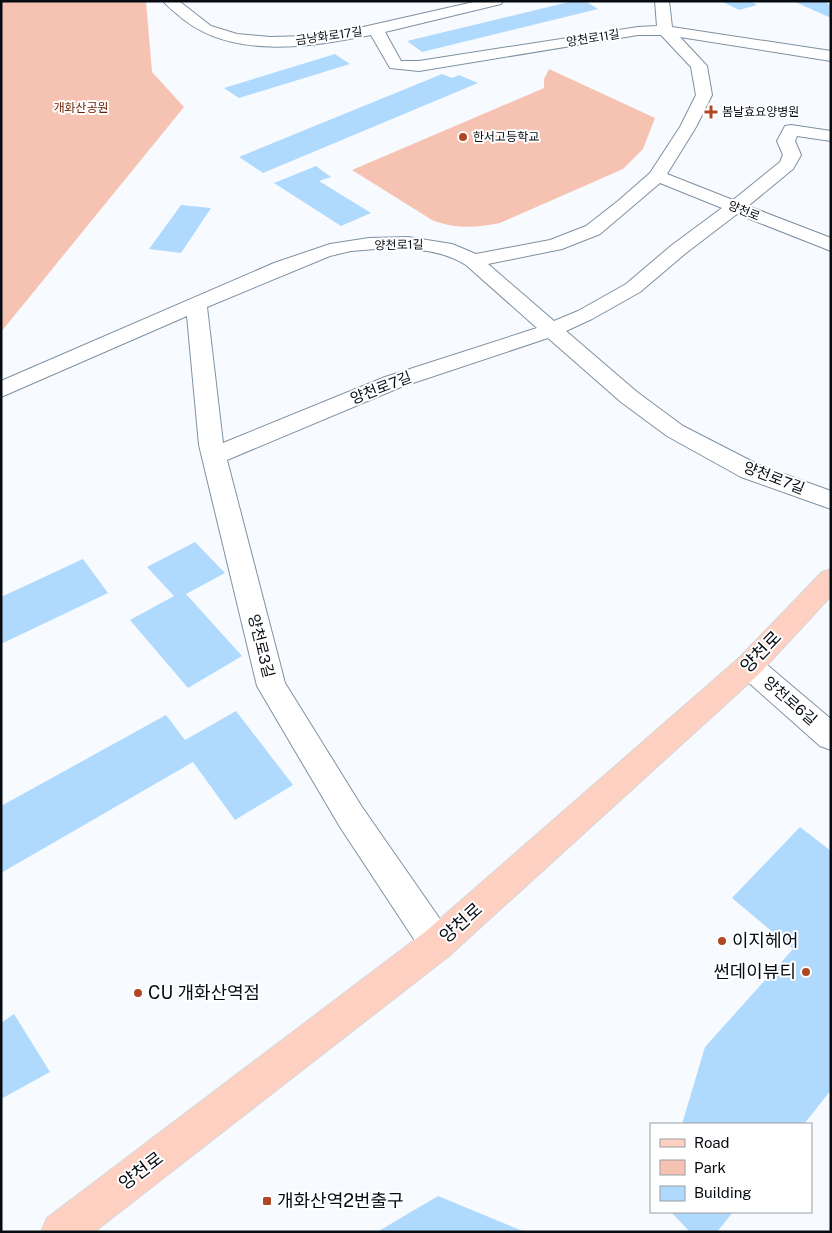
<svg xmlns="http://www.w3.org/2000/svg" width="832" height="1233" viewBox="0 0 832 1233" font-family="'Public Sans','Noto Sans KR',sans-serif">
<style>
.green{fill:#f6c3b3}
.building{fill:#b0d9fe}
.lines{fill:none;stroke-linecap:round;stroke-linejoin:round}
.minor-casing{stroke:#7e91a2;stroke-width:2}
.major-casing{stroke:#d7d8d9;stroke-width:2}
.minor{fill:#fff;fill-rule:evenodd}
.major{fill:#fed0c2;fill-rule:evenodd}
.poi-dot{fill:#af4725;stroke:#fff;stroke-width:2}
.labels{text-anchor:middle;stroke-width:4;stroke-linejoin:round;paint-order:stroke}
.far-street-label{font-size:12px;fill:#060c12;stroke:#fff}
.far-park-label{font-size:12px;fill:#6d2105;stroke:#fff}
.far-poi-label{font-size:12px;fill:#060c12;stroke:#fff;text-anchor:start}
.street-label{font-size:15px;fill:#060c12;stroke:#fff}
.near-street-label{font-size:18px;fill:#060c12;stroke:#fff}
.near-poi-label{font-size:18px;fill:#060c12;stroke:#fff;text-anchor:start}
</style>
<rect width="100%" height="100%" fill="#f7fbff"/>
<!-- green -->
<path class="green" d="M1 1H146L152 72 184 107 1 332Z
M549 69 655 118 643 149 623 169 500 223C477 228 454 229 432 220L352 170 544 88V79Z"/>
<!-- building -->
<path class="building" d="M573 1H585L598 9 422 52 407 41Z
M721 1H750L757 5 739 10Z
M793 1H823L831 5V18Z
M335 54 350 64 239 98 224 88Z
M442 74 452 78 459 75 478 83 263 173 239 157Z
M316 166 331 177 319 181 371 213 341 226 274 183Z
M181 205 211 208 181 253 149 249Z
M195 542 225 573 186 594 242 656 188 688 130 620 174 596 147 567Z
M83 559 108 593 1 644V597Z
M236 711 293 785 235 820 193 762 1 873V806L166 715 185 740Z
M800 827 831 851V1090L804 1124H682L705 1047 793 949 732 898Z
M14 1014 50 1072 1 1099V1023Z
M438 1196 525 1232H377Z
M671 1212H733L717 1232H690Z"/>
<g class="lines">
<defs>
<path id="minor" d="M163 1H179L211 26 237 34 270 37 309 36 350 30 478 1H503L501 4 385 32 401 61H419L638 27 657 26 655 1H669L672 27 831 51V61L680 37 707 66 712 95 696 127 667 174 733 200 780 162 783 155 777 141 785 126 791 125 831 131V141L797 136 795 141 801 155 793 169 748 206 831 238V251L737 214 686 253 640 292 592 319 566 331 637 392 683 426 759 465 831 491V509L741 477 667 436 621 402 548 338 401 387 227 460 285 683 362 807 449 932 454 944 449 956 437 961 425 956 340 827 257 686 199 445 187 316 1 397V381L274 263 330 244 369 238 408 237 452 244 476 254 550 240 586 226 618 201 650 173 680 127 696 95 691 67 661 35H638L419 71 390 68 371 35C309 47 229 61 177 14 172 10 167 6 163 1ZM660 183 722 208 672 245 626 284 578 311 554 321 488 264 562 249 600 234ZM388 248C416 249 442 250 466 265L537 328 385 377 223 443 207 307 330 256 351 251Z
M749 655 759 658 831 719V750L820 746 739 674 735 666 739 658Z"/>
<path id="major" d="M831 569V596L759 674 449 956 94 1232H41L47 1218 425 932 739 658 822 572Z"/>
</defs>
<!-- minor casing -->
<use href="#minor" class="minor-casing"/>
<!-- major casing -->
<use href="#major" class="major-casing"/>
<!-- minor -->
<use href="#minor" class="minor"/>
<!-- major -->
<use href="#major" class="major"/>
</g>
<!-- markers -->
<g class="poi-dot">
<path d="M708.5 104.5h5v5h5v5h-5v5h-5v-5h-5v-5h5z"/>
<circle cx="463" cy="137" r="5"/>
<circle cx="722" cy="941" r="5"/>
<circle cx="806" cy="972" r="5"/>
<circle cx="138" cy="993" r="5"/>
<rect x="262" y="1196" width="10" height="10" rx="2.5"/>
</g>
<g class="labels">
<!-- far-street labels -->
<g class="far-street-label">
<text transform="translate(329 36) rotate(-8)" y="4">금낭화로17길</text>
<text transform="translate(593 38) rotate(-9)" y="4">양천로11길</text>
<text transform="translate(744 211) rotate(22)" y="4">양천로</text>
<text transform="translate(399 245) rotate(-1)" y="4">양천로1길</text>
</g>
<!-- far-park labels -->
<g class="far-park-label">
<text x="81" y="112">개화산공원</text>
</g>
<!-- far-poi labels -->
<g class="far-poi-label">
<text x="722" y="116">봄날효요양병원</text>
<text x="473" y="141">한서고등학교</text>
</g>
<!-- street labels -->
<g class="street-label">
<text transform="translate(381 388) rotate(-21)" y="5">양천로7길</text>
<text transform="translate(774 478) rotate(21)" y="5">양천로7길</text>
<text transform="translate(261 646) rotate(76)" y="5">양천로3길</text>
<text transform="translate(790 701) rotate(41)" y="5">양천로6길</text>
</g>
<!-- near-street labels -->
<g class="near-street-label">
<text transform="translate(761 652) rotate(-46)" y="6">양천로</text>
<text transform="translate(461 923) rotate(-42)" y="6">양천로</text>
<text transform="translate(141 1171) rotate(-37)" y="6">양천로</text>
</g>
<!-- near-poi labels -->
<g class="near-poi-label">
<text x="732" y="947">이지헤어</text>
<text x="796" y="978" text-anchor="end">썬데이뷰티</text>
<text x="148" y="999">CU 개화산역점</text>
<text x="277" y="1207">개화산역2번출구</text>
</g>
</g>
<!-- border -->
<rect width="832" height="1233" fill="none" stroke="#060c12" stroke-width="5"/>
<!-- legend -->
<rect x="650" y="1123" width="162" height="90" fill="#ffffff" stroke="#9b9ea0"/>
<rect x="660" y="1139" width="25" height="8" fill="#fed0c2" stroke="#9b9ea0"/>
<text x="694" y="1148" font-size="15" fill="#060c12">Road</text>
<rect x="660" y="1160" width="25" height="15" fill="#f6c3b3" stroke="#9b9ea0"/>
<text x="694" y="1173" font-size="15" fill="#060c12">Park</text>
<rect x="660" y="1186" width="25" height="15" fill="#b0d9fe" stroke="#9b9ea0"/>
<text x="694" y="1198" font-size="15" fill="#060c12">Building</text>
</svg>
